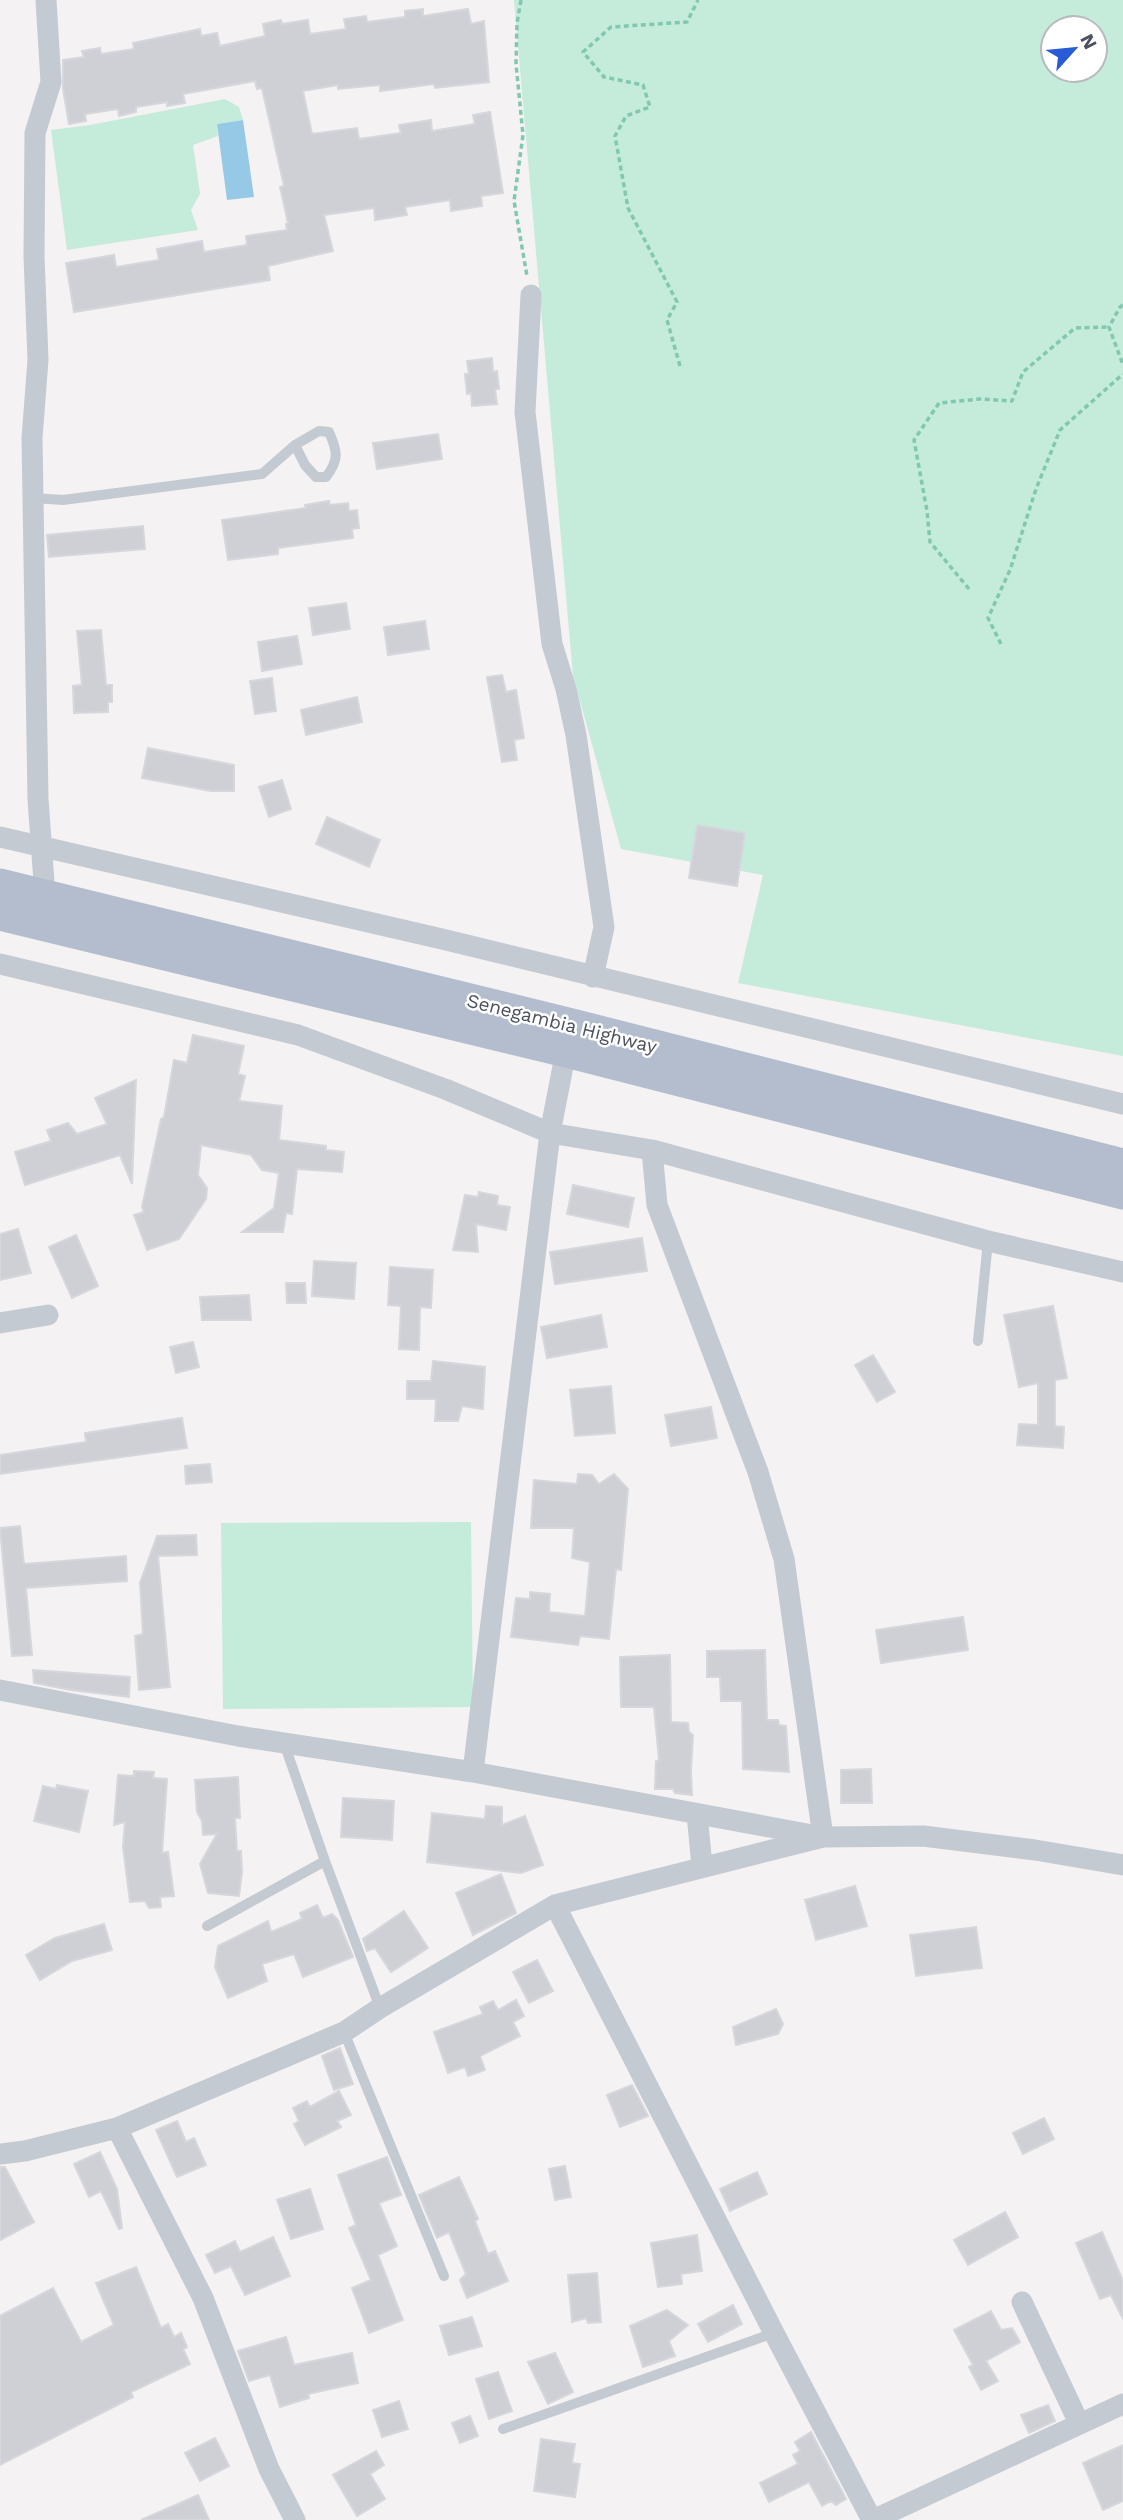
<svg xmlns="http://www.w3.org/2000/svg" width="1123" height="2520" viewBox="0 0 1123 2520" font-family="'Work Sans',sans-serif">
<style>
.green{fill:#c5ecda;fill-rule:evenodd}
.water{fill:#96c9e5}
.building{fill:#cfd0d5;stroke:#d6d7dc;stroke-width:2}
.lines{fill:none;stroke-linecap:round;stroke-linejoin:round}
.path{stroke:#80c8af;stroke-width:3.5;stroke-dasharray:5 3.5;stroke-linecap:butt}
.lane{stroke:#c4cad2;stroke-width:10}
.street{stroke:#c4cad2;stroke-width:21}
.primary{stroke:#b4bdcd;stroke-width:33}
.labels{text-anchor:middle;stroke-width:5;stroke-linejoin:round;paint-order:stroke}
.street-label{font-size:19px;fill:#4b525e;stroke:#fff}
</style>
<rect width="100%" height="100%" fill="#f4f2f2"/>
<!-- green -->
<path class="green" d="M514 0H1123V1056L738 983 763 875 621 849 573 676ZM1053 28H1095V70H1053Z
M225 99 239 107 243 120 217 124 218 136 193 145 200 194 191 210 198 230 67 250 51 130 90 125Z
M471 1522 473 1707 223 1709 221 1523Z"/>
<!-- water -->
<path class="water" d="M243 120 254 197 227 200 217 124Z"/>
<!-- building -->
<path class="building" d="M423 9V16L468 9 471 24 484 21 489 82 435 88 434 84 380 91V85L338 89V85L303 91 312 134 357 128 359 139 401 133 399 125 431 120 432 131 475 124 473 115 490 112 503 193 481 196 482 206 451 211 450 200 405 207 407 215 375 220 374 208 324 215 333 251 268 266 270 280 74 312 66 263 114 255 116 267 159 260 157 249 202 241 204 252 247 245 246 236 287 230 286 224 288 223 280 187 284 186 262 88 257 89 255 81 183 94 185 103 167 106V102L136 107V112L119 116 118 109 85 114 86 121 69 124 63 89V60L84 57 82 51 100 48 101 54 134 49 133 43 200 29 201 36 217 33 220 46 265 36 263 24 281 20 282 24 308 20 310 34 346 29 344 19 366 16 367 22 405 17V11Z
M492 358 493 372 497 371 499 389H495L497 404 472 406 471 393 467 394 465 374H469L467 361Z
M438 434 442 459 377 469 373 443Z
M329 501 330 505 348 503 349 511 357 510 359 528 352 529 353 538 278 548V554L228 560 222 520 306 508 305 505Z
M143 526 145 549 49 557 47 535Z
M346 603 350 629 313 635 309 608Z
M425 621 429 649 388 655 384 627Z
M101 630 106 685H112V702H108V712L74 713 73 686 82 685 77 631Z
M297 636 302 664 262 671 258 642Z
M502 675 506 692 516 690 524 738 514 740 517 760 502 762 487 677Z
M272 678 276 711 255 714 250 681Z
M357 697 362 722 306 735 301 710Z
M148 748 234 765V791H211L142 778Z
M282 780 291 809 269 817 259 787Z
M327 817 380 840 369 867 316 844Z
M697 825 745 833 737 886 689 878Z
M193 1035 244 1046 238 1074 245 1076 239 1101 282 1106 279 1140 326 1146V1150L344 1152 342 1172 297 1169 292 1214 286 1213 283 1232H242L274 1208 279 1173 262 1170 251 1155 201 1145 198 1175 207 1188 206 1199 179 1239 147 1250 134 1215 144 1212 142 1207 161 1119 164 1117 174 1060 187 1063Z
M136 1080 132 1184 120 1155 25 1185 15 1152 51 1141 47 1130 68 1123 77 1134 107 1124 95 1098Z
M573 1185 634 1198 628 1227 567 1214Z
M479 1192 498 1196 497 1205 510 1207 506 1230 476 1224 478 1252 453 1250 465 1195 478 1197Z
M18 1229 31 1273 0 1280V1234Z
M76 1235 98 1286 72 1298 49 1247Z
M642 1238 647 1271 555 1284 550 1252Z
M314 1261 356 1263 354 1299 312 1296Z
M390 1267 433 1270 431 1308 420 1307 419 1350 399 1349 401 1306 388 1305Z
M286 1283H305L306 1303H287Z
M249 1295 251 1320H202L200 1297Z
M1053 1306 1067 1378 1055 1380V1426L1064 1427 1063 1448 1017 1445 1019 1424 1038 1425V1383L1019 1387 1004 1315Z
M601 1315 607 1347 547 1358 541 1327Z
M193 1342 199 1367 176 1373 170 1347Z
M873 1355 895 1392 877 1402 855 1365Z
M433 1361 485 1367 483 1409 462 1406 458 1421H435L436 1399H407V1381H431Z
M611 1386 615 1433 575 1436 570 1390Z
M711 1407 717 1438 671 1446 665 1415Z
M182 1418 187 1448 0 1474V1455L86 1442 85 1433Z
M210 1464 212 1482 186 1484 185 1466Z
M578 1474 592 1475 599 1484 614 1474 628 1489 621 1570 616 1569 609 1639 580 1636 578 1645 511 1637 516 1598 530 1599V1592L550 1594 549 1612 585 1616 590 1562 572 1558 574 1528H531L534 1480 577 1484Z
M20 1526 24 1564 126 1556 127 1581 26 1588 32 1655 12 1656 0 1528Z
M196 1535 197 1555 158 1556 170 1687 139 1690 135 1636 143 1634 140 1583 157 1536Z
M963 1617 968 1650 881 1663 876 1630Z
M765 1650 767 1720H778L779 1725 786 1726 789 1772 743 1769 742 1701H721L720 1677H707V1651Z
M670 1655 671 1722 688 1723 689 1732 693 1735 691 1770 692 1795 675 1793 673 1789H655L656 1761 659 1760 654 1707H621L620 1657Z
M33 1670 130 1677 129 1697 71 1690 34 1683Z
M871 1769 872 1803H841V1770Z
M134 1771 154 1772 153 1778 167 1779 162 1853 168 1852 174 1896 160 1897 161 1907 149 1908 145 1901 130 1902 123 1847 125 1822 114 1825 118 1775 134 1776Z
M238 1777 240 1818H235L237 1851H241L242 1872 239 1896 208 1893 200 1864 217 1834 203 1835 202 1821 197 1812 195 1780Z
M57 1785 88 1791 79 1832 34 1821 43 1786 56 1789Z
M343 1798 394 1801 392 1840 341 1837Z
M486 1806 502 1807V1825L525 1816 543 1865 521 1873 427 1862 432 1813 485 1819Z
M501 1874 516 1913 473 1935 456 1893Z
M855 1886 867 1926 816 1940 805 1900Z
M317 1905 323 1918 332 1914 338 1920 353 1957 303 1977 294 1954 262 1964 267 1981 228 1998 215 1967 218 1946 268 1921 271 1932 302 1919 300 1913Z
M404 1911 428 1948 391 1972 375 1948 367 1951 363 1939Z
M104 1924 112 1950 72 1961 40 1980 26 1955 55 1938Z
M976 1927 982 1968 916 1976 910 1935Z
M537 1960 553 1991 529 2003 513 1972Z
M516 2000 524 2016 513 2022 520 2036 480 2056 485 2070 468 2076 465 2067 448 2073 434 2032 483 2014 480 2007 493 2001 498 2010Z
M776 2009 783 2024 778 2034 736 2045 733 2027Z
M340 2048 353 2084 334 2090 322 2056Z
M632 2085 648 2116 620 2127 607 2095Z
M339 2091 351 2115 337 2121 341 2127 305 2145 294 2124 299 2121 293 2108 307 2101 310 2107Z
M1044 2118 1054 2139 1023 2154 1013 2133Z
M177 2121 186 2142 194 2138 206 2165 177 2177 156 2130Z
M100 2152 117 2189 122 2228 119 2229 101 2191 89 2197 74 2164Z
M387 2157 401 2195 379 2203 397 2246 378 2255 403 2320 369 2333 352 2288 371 2280 349 2228 356 2225 338 2175Z
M565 2166 571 2197 555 2200 549 2169Z
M0 2167H5L34 2222 0 2240Z
M757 2172 767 2194 730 2211 720 2189Z
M459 2177 478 2219 475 2221 488 2254 495 2251 508 2281 467 2298 460 2280 466 2274 449 2232 437 2238 419 2195Z
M310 2189 323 2229 291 2239 277 2200Z
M1005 2212 1018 2237 968 2265 954 2240Z
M1102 2232 1123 2281V2319L1111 2295 1100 2299 1076 2243Z
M697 2235 702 2271 681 2274 682 2284 658 2287 651 2243Z
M273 2237 290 2276 245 2295 231 2266 215 2273 206 2255 235 2241 240 2252Z
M136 2267 161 2328 168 2324 174 2337 181 2333 187 2347 183 2349 190 2364 131 2392 133 2397 0 2465V2316L53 2288 81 2342 114 2325 96 2283Z
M597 2273 601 2322 588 2323 586 2318 572 2322 568 2275Z
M733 2305 742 2324 708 2342 698 2324Z
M667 2310 688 2325 669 2341 675 2356 643 2367 630 2326Z
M991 2311 1001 2330 1012 2328 1020 2342 986 2361 998 2381 981 2390 969 2367 973 2365 954 2330Z
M472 2317 482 2346 449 2355 440 2326Z
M286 2337 294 2365 352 2353 358 2383 308 2394 309 2398 280 2407 270 2375 249 2381 238 2351Z
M555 2353 573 2392 548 2404 528 2362Z
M498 2372 512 2411 489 2419 476 2379Z
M399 2401 408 2429 382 2437 373 2410Z
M1048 2405 1055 2421 1029 2433 1021 2415Z
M470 2416 478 2436 460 2443 452 2423Z
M811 2432 846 2499 836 2505 831 2501 822 2506 809 2482 769 2502 760 2483 798 2464 793 2455 800 2451 795 2442Z
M215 2438 229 2466 200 2481 185 2453Z
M541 2439 575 2444 572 2463 580 2464 575 2497 534 2491Z
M1123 2445V2501L1103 2510 1083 2463Z
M376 2451 384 2465 370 2474 385 2499 357 2516 333 2475Z
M198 2495 209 2520H141Z"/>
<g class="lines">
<!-- path -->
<path class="path" d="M521 0 517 23 516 64 523 135 514 201 527 276
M1123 305 1120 307 1109 327 1123 365
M680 366 667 320 677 302 628 208 615 136 626 116 650 107 643 85 604 77 583 52 611 27 687 22 698 0
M969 589 930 542 927 511 914 440 939 403 980 399 1012 401 1023 372 1075 328 1109 327
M1001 644 988 618 1010 570 1036 489 1060 430 1123 374"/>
<!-- lane -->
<path class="lane" d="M34 498 63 500 262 474 295 445 319 431 329 432C338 452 339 460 326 477H316L305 465 295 445
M978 1341 988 1241
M284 1743 325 1861 380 2008
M207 1926 325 1861
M344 2032 444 2276
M503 2429 774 2333"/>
<!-- street -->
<path class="street" d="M531 295 525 412 552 644 566 689 576 735 604 927 593 977
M0 837 442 939 1123 1104
M45 896 38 799 32 438 38 360 34 256 35 133 51 82 46 0
M0 964 298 1035 445 1089 550 1133 652 1150 988 1241 1123 1272
M0 1323 48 1315
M0 1690 238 1736 473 1772 823 1837 923 1836 1035 1850 1123 1865
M473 1772 550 1133 566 1051
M697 1814 702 1866
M555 1905 774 2333 872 2520
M117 2128 203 2298 269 2469 295 2520
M0 2154 25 2151 117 2128 344 2032 380 2008 555 1905 823 1837 784 1559 758 1472 657 1205 652 1150
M1022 2302 1079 2423
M873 2520 1123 2404"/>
<!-- primary -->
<path class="primary" d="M0 885 572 1025 1123 1165
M0 914 566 1051 1123 1193"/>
</g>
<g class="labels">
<!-- street labels -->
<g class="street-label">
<text transform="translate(562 1023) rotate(14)" y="7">Senegambia Highway</text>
</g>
</g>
<!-- north arrow -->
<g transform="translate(1074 49) rotate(63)"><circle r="33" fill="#ffffff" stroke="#b7babf" stroke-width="2"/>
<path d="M0-5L12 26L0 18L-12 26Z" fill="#295bd6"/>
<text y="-10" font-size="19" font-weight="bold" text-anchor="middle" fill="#4b525e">N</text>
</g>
</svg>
